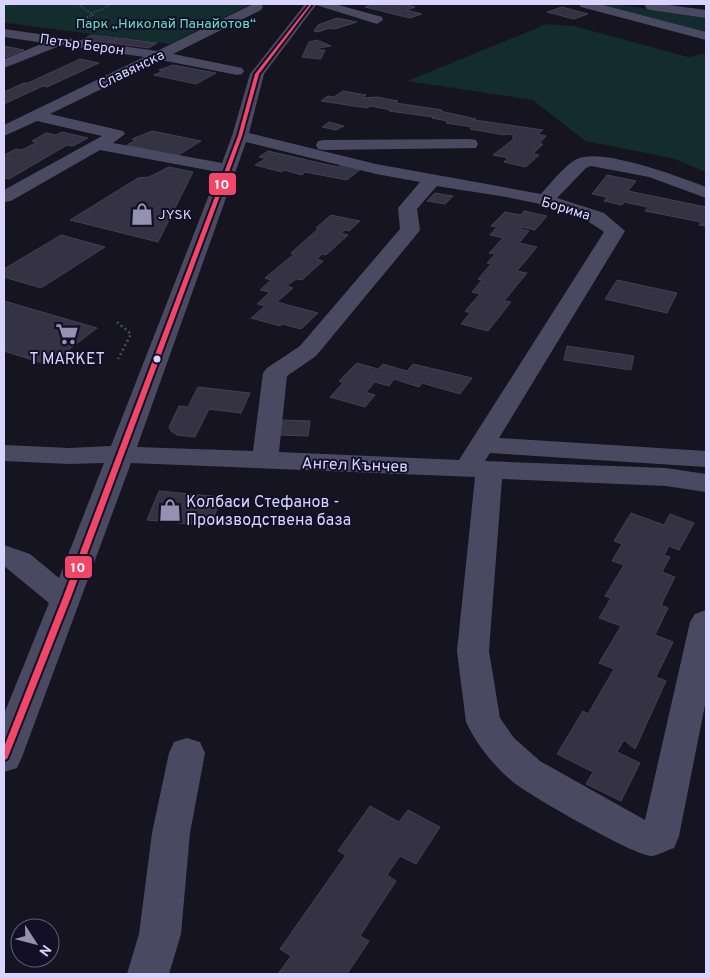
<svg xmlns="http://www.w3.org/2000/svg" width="710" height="978" viewBox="0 0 710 978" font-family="Overpass,sans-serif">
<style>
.green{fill:#132c2d}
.building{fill:#343243;stroke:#433f54}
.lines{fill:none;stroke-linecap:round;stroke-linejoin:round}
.path-far1{stroke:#44505f;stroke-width:2;stroke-dasharray:1 2;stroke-linecap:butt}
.path{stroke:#44505f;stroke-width:2.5;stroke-dasharray:2 3;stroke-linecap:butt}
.minor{fill:#4a4962;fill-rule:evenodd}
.bus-1-casing{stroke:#130f26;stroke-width:4}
.bus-1{fill:#f34667;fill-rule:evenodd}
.bus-dot{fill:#d9d4ff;stroke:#130f26;stroke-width:2}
.labels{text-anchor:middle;stroke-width:4;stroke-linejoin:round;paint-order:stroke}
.far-park-label{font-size:14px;fill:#5fe0c0;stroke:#130f26}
.far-street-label{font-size:14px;fill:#d9d4ff;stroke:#130f26}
.far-poi-label{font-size:14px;fill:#d9d4ff;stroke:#130f26;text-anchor:start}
.poi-label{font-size:16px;fill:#d9d4ff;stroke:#130f26}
.street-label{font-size:16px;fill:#d9d4ff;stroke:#130f26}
.line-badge{stroke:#130f26;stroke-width:2}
.badge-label{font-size:14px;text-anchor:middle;font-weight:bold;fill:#fff}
</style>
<rect width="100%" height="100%" fill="#161421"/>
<!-- green -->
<path class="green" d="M4 4H251L170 44 6 23 4 22Z
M592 4H613L706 17V33Z
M547 24 574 26 688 57 706 53V172L672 158 585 141 533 100 407 81Z"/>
<!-- building -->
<path class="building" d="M372 4H403L415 7 406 10 422 14 410 18 365 7Z
M562 7 588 14 574 19 547 12Z
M337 18 357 22 335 29 330 28 318 32 314 31 318 25Z
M91 35 118 38 109 43 82 40Z
M119 38 157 43 149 48 110 43Z
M317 40 331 46 319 48V50H325L321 59 302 57 309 42Z
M4 46 24 50 6 57 4 56Z
M80 59 99 63 47 87 43 86 4 104V92L24 83H28Z
M173 65 216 73 196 84 154 75 163 71 159 70Z
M343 91 366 95 362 98 377 97 398 101 396 103 442 110 440 111 476 119 475 120 543 130 538 134 546 136 539 144H543L533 154 539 155 526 167 504 162 508 158 493 155 515 138H512L515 135 506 134 504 135 470 129 472 127 446 123 447 121 432 118 433 117 389 111 391 110 370 106 367 108 321 101 328 96 334 97Z
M329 122 344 126 336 130 322 127Z
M152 131 201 141 177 156 127 145 136 140 132 139Z
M62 132 88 138 73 146 67 145 9 179 4 178V155L16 149 22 150 37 142 32 141 46 133 56 135Z
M268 151 338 167 343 164 362 168 347 180 305 172 302 175 284 170 282 172 255 165 266 158 259 157Z
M169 167 193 172 158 242 70 220 138 178 149 177Z
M607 175 636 181 628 191 706 207V226L699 225 701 222 645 211 648 207 624 202 622 205 604 201 607 197 592 194Z
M435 193 453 196 445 204 427 201Z
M524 211 547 216 535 230 521 227 520 229 529 231 519 243 537 247 517 271 527 273 504 301 511 302 488 331 461 324 470 313 465 311 480 294 472 292 482 280 478 279 491 264 487 263 495 254 489 253 503 238 490 235 497 227 491 226 505 212 521 215Z
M331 215 360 221 349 231 345 230 341 233 348 235 326 255 322 254 317 259 323 261 302 280 296 279 287 286 293 288 277 302 318 313 301 329 282 324 280 326 251 318 265 306 257 304 270 292 260 290 271 280 265 278 294 254 291 253 319 228H316Z
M61 235 105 247 41 288 4 277V269Z
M617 280 677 293 667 313 605 299Z
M4 301 97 328 49 365 4 351Z
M567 346 634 356 631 370 564 360Z
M357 363 378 369 383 364 407 371 413 364 472 378 460 394 422 383 419 387 394 379 389 386 375 382 366 392 375 395 365 407 330 397 343 383 339 381Z
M198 387 250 393 241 413 209 409 195 437 177 435 171 431 169 427 179 406 188 407Z
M283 420 310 421 308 436 279 435Z
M159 491 221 497 211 526 147 520Z
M631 513 664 525 670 514 694 523 679 550 669 546 664 555 670 557 662 572 675 577 661 605 668 608 655 635 673 642 656 677 666 681 635 749 624 740 617 752 640 763 621 801 586 784 593 772 557 754 583 711 588 714 614 669 599 663 621 626 599 618 611 598 605 596 624 565 612 561 622 544 614 541Z
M370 806 399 822 408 810 440 827 416 864 400 856 387 875 396 881 360 936 369 941 347 974H278L291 956 280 949 346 855 338 851Z"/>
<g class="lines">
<!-- path-far1 -->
<path class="path-far1" d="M78 4 93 15 82 19 118 29
M4 5 13 4
M91 13 104 9 110 4"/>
<!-- path -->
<path class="path" d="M117 322 131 334 118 359"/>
<!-- minor -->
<path class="minor" d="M253 4H261L263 7 261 10 173 54 242 68 244 71 242 74 237 75 161 60 50 114 123 131 125 134 113 143 222 163 232 136 250 74 305 4H335L382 17 383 20 377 24 316 5 264 74 249 133 376 164 541 194C550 184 565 165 577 159 601 147 680 177 706 187V198L649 177 591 166 586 168 557 198 604 213 625 231 499 438 706 451V467L490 453 485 461 666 468 706 474V492L666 486 502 479 489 651 500 718 514 738 540 761 645 820 690 622 695 614 706 610V700L679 836 674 848C667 850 659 855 652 856 636 857 529 795 513 782 493 765 477 745 466 722L457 651 475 477 131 463 22 757 17 768 4 772V714L49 603 4 566V545L30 554 59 578 104 463 69 464 4 461V445L69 448 111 446 218 172 100 150 11 201 4 202V190L102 136 37 121 4 136V125L144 57 62 45 4 68V59L44 43 4 37V29L157 51ZM246 142 376 174 420 182 398 208 400 229 300 346 267 368 263 373 253 451 137 447ZM437 186C487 195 565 201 604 232L459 460 279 452 287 376 316 356 417 234 420 230 417 209Z
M579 4H599L706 32V40L581 7Z
M646 4H661L706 10V18L651 10 647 9 645 6Z
M470 139 476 140 478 144 476 148 324 150 318 149 316 145 318 141 324 140Z
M187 738 200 742 205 753 190 833 181 934 169 974H127L139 934 152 833 169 753 174 742Z"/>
<defs>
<path id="bus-1" d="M310 4H312L259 74 242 136 230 169 70 600 8 757 7 759 4 760V747L62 600 238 136 255 74Z"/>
</defs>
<!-- bus-1 casing -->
<use href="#bus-1" class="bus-1-casing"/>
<!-- bus-1 -->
<use href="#bus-1" class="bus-1"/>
</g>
<!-- icons -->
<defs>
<symbol id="shop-bare" viewBox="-9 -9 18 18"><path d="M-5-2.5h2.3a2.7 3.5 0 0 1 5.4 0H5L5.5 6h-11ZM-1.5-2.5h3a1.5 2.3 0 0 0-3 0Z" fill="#9591b1" stroke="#130f26" stroke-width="2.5" paint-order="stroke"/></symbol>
<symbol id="supermarket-bare" viewBox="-9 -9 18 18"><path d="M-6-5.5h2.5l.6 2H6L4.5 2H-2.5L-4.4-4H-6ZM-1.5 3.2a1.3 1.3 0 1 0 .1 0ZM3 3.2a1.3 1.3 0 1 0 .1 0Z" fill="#9591b1" stroke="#130f26" stroke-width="2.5" paint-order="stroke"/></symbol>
</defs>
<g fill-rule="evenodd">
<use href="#shop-bare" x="126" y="198" width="32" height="32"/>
<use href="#supermarket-bare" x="51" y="318" width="32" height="32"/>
<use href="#shop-bare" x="154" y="494" width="32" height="32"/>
</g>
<!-- markers -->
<circle class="bus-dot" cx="157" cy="359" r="4.5"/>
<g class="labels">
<!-- far-park labels -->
<g class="far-park-label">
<text x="166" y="28">Парк „Николай Панайотов“</text>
</g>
<!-- far-street labels -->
<g class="far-street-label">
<text transform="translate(82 44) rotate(8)" y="5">Петър Берон</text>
<text transform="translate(131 69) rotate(-26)" y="5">Славянска</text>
<text transform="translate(566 208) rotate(17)" y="5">Борима</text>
</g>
<!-- far-poi labels -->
<g class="far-poi-label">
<text x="158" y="219">JYSK</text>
</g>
<!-- poi labels -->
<g class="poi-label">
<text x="67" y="364">T MARKET</text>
<text x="186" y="507" text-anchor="start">Колбаси Стефанов -<tspan x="186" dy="18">Производствена база</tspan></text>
</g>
<!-- street labels -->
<g class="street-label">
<text transform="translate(355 464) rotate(2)" y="6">Ангел Кънчев</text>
</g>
</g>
<g class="line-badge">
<rect x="208" y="172" width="29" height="24" rx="5" fill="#f34667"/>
<rect x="64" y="555" width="29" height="24" rx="5" fill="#f34667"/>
</g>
<g class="badge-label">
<text x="222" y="189">10</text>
<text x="78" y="572">10</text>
</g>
<!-- border -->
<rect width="710" height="978" fill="none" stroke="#d9d4ff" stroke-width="10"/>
<!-- north arrow -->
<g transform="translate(35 943) rotate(126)"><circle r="24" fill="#130f26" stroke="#625e7d"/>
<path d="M0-4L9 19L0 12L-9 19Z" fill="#9591b1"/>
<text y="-8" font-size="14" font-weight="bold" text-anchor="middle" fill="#d9d4ff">N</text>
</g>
</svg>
